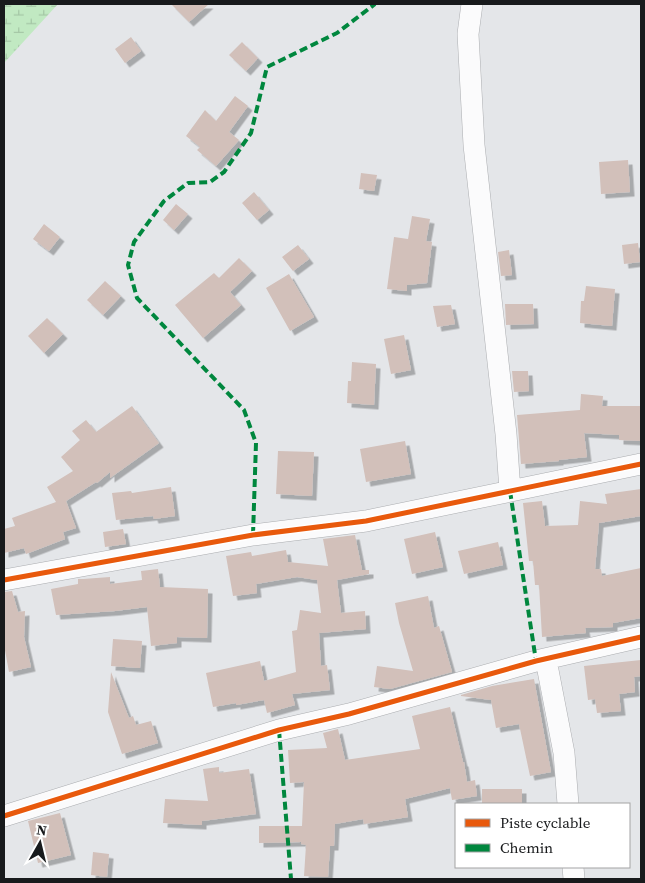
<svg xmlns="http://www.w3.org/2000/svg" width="645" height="883" viewBox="0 0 645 883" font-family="'Source Serif 4',serif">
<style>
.wetland{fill:url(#wetland-marsh)}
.building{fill:#d2c0ba;filter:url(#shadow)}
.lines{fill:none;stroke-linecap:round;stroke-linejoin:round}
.minor-casing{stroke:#abadb0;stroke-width:22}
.minor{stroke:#fbfbfc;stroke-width:21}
.quiet{stroke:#00873e;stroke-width:4;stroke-dasharray:8 4;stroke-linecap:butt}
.cycleway-casing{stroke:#fff;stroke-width:8}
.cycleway{stroke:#e8590c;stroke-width:5}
</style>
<defs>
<pattern id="wetland-marsh" width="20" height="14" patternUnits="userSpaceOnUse" patternTransform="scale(1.25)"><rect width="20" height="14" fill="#c1e9c2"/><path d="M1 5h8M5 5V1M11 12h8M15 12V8" fill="none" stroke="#a5c7a6"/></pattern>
<filter id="shadow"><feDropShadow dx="4.5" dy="4.5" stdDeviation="0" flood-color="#0004"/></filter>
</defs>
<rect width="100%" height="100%" fill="#e4e6e9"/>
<!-- wetland -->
<path class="wetland" d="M4 4H58L4 63Z"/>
<!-- building -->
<path class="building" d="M171 4H209L189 22Z
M131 37 141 51 125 63 115 49Z
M242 42 258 58 246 71 229 55Z
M235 96 248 106 229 132 239 140 216 166 197 150 200 147 186 136 205 110 216 121Z
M628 160 630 192 601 194 599 162Z
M361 173 377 175 374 191 359 189Z
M254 192 269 210 257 220 242 203Z
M176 204 188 214 174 230 163 220Z
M412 216 430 219 426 241 432 242 427 283 407 285V291L387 289 394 237 408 239Z
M44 224 60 237 49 251 33 239Z
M638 243 640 262 624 264 622 245Z
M298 245 309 259 293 271 282 257Z
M509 250 512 275 501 276 498 252Z
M239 258 252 271 230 292 241 305 203 338 175 305 214 273 219 278Z
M289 274 314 317 290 331 266 288Z
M105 281 121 296 103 315 87 300Z
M586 286 615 289 612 326 580 323 581 301H584Z
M505 304H533L534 324 506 325Z
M451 305 455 324 437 327 433 306Z
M47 318 63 334 44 353 28 336Z
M404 335 411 370 391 374 384 339Z
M352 362 376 364 374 405 347 403 348 381H351Z
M512 371H528L529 391 514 392Z
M581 394 603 396 602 406H641V441L619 440V435L584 433 587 457 559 460V461L521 464 517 415 580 410Z
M132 406 159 443 110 478V472L97 483 96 482 66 501 76 528 63 532 65 539 26 554 24 548 4 553V529L15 526 12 518 56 502 47 487 73 471 61 457 80 440 72 431 86 420 96 432Z
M405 441 411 474 366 482 360 449Z
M278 451 314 452 312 496 276 494Z
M171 487 175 516 154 519 153 516 116 520 112 493 131 491 132 493Z
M641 489V516L599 523 595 569H601L602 576 641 568V618L613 623V627L585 628 586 633 542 637 539 585H535L533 561H529L523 503 542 501 545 526 578 525 580 501 607 504 605 494Z
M123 529 126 544 105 547 103 532Z
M435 532 443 567 412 574 404 539Z
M355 535 362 570H369V574L337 580 341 613 365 611 366 629 319 633 321 666 327 665 330 690 292 694 295 705 267 713 264 700 236 705V703L213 707 206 673 260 661 264 681 296 672 292 631 297 630 300 610 321 613 317 580 297 577 256 584 257 593 233 596 226 556 251 552 252 556 286 550 288 562 328 566 323 539Z
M498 542 503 565 464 574 458 551Z
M158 569 160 587 208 589 207 638 177 637V643L151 646 147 607 115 611 56 615 51 589 78 584V579H83L110 577V584L142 580 141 571Z
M12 591 18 612 25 611 24 637 31 667 9 672 4 645V592Z
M428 596 434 628 439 626 452 672 390 689 374 687 377 666 413 671 399 623 395 603Z
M113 639 142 641 140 668 111 666Z
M641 660V676L634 677 635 692 619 694 621 711 597 713 595 699 588 700 584 666Z
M111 672 129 718 133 716 136 725 151 721 158 743 122 754 108 712Z
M534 679 551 772 530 776 519 724 496 728 491 700 461 696V695L492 686Z
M450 707 463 762H464L467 782 475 780 477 796 452 800 450 788 405 799 408 817 364 824 363 819 335 824 334 846H330L328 877 304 876 306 845 301 844V842L259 843V826H302L304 782 290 783 288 750 327 748 323 733 338 729 345 760 420 749 412 716Z
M219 767V773L249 769 256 814 202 821V825L163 823 165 799 208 801 203 769Z
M482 789H522V804H482Z
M60 813 71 855 38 863 28 821Z
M93 852 109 854 107 877 91 875Z"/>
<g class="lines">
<defs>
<path id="minor" d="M472 4 468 34 474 145 506 434 510 491
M4 580 253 535 366 521 641 464
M546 660 564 753 568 804
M4 816 279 730 349 714 536 661 641 637
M573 867 574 879"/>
</defs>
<!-- minor casing -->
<use href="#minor" class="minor-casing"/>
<!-- minor -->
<use href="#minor" class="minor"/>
<!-- quiet -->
<path class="quiet" d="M510 491 536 661
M253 535 256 443 244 410 137 298 128 265 134 242 164 201 188 183 210 182 224 172 251 133 267 67 337 33 375 4
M279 730 291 879"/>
<defs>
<path id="cycleway" d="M4 580 253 535 366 521 641 464
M4 816 279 730 349 714 536 661 641 637"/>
</defs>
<!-- cycleway casing -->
<use href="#cycleway" class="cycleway-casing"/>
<!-- cycleway -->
<use href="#cycleway" class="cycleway"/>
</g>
<!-- border -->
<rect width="645" height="883" fill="none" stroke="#181a1c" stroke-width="10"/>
<!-- legend -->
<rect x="455" y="803" width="175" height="65" fill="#ffffff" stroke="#a3a3a4"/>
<rect x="465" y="819" width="25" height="8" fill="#e8590c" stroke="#a3a3a4"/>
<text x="500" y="828" font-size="15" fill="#181a1c">Piste cyclable</text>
<rect x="465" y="844" width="25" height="8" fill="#00873e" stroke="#a3a3a4"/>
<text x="500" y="853" font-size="15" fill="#181a1c">Chemin</text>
<!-- north arrow -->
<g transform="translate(40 843) rotate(8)" stroke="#ffffff" stroke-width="4" paint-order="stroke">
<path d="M0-4L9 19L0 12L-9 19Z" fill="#181a1c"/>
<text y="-8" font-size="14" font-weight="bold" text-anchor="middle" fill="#181a1c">N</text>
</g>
</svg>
